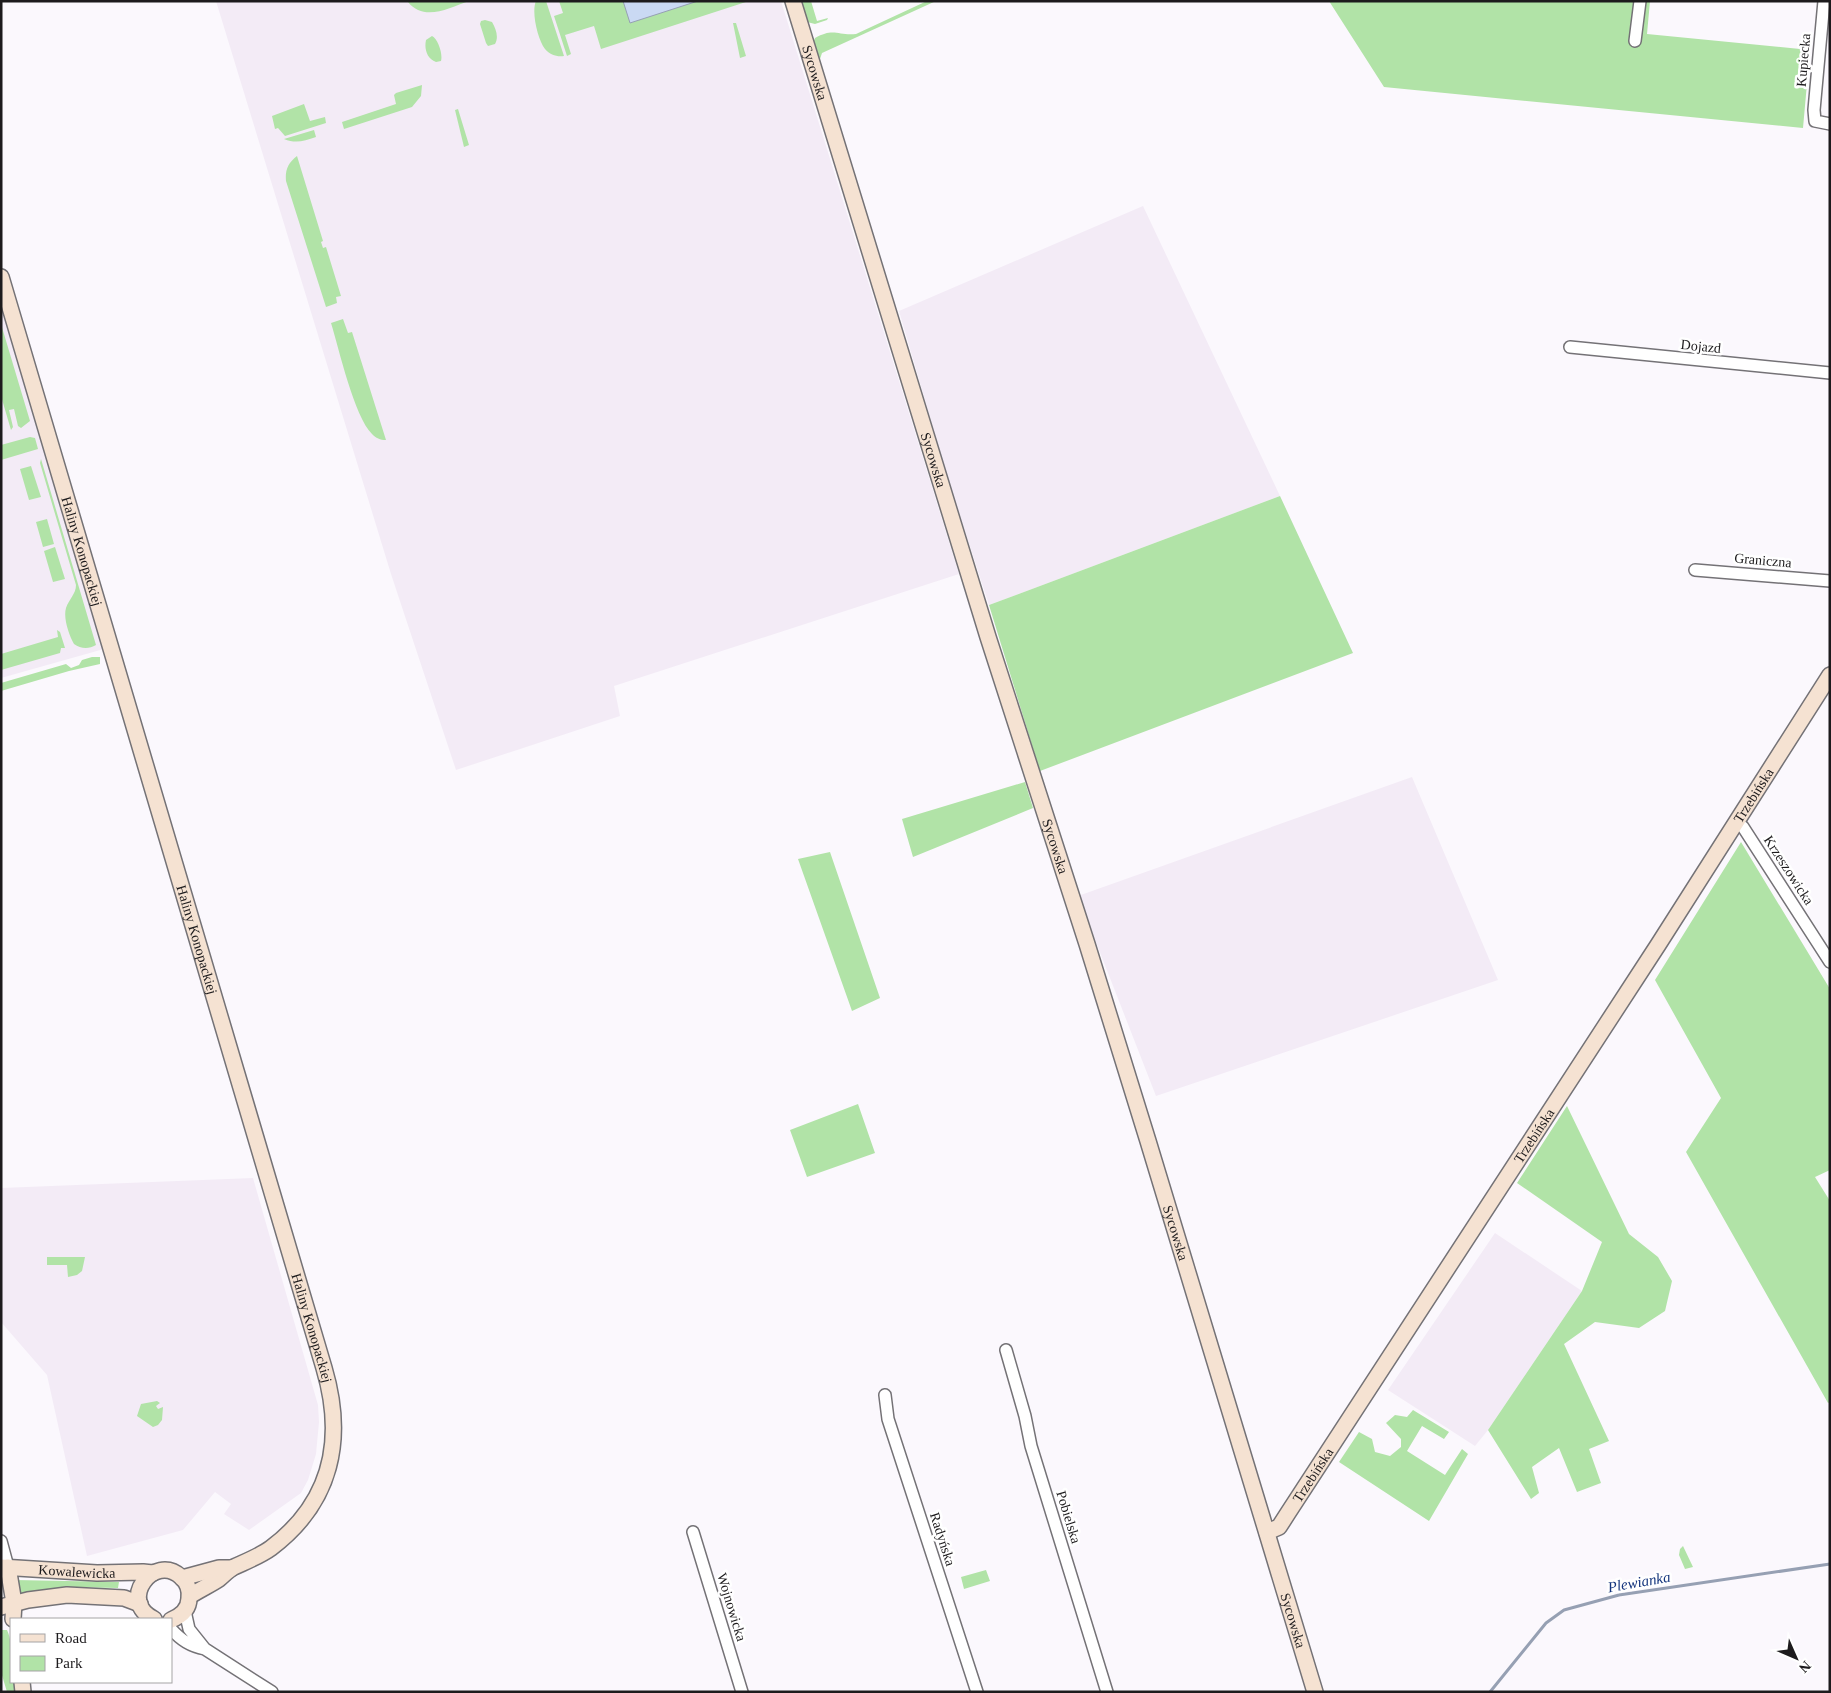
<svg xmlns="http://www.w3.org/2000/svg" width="1831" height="1693" viewBox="0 0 1831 1693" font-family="Georgia,serif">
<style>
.built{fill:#f3ebf6}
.green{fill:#b1e3a7}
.water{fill:#cad9f3;stroke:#96a0b3}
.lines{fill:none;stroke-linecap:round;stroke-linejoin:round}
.stream{stroke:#96a0b3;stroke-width:3}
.street-casing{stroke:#747276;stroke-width:14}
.secondary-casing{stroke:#747276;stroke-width:18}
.street{stroke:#fff;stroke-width:11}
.secondary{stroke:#f5e2d2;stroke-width:15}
.labels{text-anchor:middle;stroke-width:5;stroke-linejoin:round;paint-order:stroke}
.street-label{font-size:14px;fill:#1d1b1d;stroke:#fff}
.water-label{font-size:15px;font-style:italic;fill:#12337c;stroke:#fff}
</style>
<rect width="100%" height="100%" fill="#fbf8fd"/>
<!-- built -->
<path class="built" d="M216 1H781L959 574 614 686 620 716 456 770 391 574Z
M1143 206 1280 496 989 605 948 479 899 311Z
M1 277 111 647 1 678Z
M1412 777 1498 980 1156 1096 1078 896Z
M253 1178 318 1405 319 1422 316 1454 308 1480 301 1493 249 1530 224 1514 231 1504 215 1492 183 1530 87 1556 47 1375 1 1322V1188Z
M1495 1233 1582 1291 1488 1430 1475 1446 1388 1390Z"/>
<!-- green -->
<path class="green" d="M469 1C449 8 424 22 408 2Z
M536 1H546L564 56C557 57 550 55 545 49 538 40 531 12 536 1Z
M559 1H749L601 49 594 26 565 35 571 54 567 56 554 16 563 13Z
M801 1H811L817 21 828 18 827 20 815 24 807 22Z
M927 1H936L822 53 820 59 821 71 813 43 815 38C834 27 838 36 856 34Z
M1329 1H1650L1647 34 1810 50 1803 128 1384 87Z
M485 20 492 22C496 29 499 37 495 44L488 46 486 43 480 24 481 21Z
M733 23H736L746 56 740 58Z
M432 36C438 39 443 54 441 61L436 62C427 59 424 49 426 40Z
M422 85 421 96 412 107 344 129 342 122 396 104 394 95 396 93Z
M304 104 310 121 325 117 326 123 285 136 278 128 275 129 272 116Z
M458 109 469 145 464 147 455 110Z
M314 130 316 137C304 141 296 144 284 139Z
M297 156 323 241 321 242 323 248 326 247 341 296 336 297 337 303 326 307 286 181C285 170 288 163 297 156Z
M343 319 348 333 352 332 386 440C380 440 376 438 372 434 354 416 339 349 331 323Z
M1 324 30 421 21 428 18 426 14 409 9 410 13 427 11 430 1 396Z
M30 437 35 438 38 449 1 460V445Z
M41 459 96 645C89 649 81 649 74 644 69 635 63 618 66 608 69 599 76 594 76 585L40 463Z
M31 466 41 497 29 500 20 469Z
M1280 496 1353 653 1040 771 989 605Z
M47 519 54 544 43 547 36 522Z
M55 547 65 579 53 582 44 551Z
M57 630 60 632 65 648H61L60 653 1 670V654L58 637Z
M92 657H100V664L69 671 1 691V683L66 664 71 668 79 665 82 660Z
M1025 782 1033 808 913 857 902 819Z
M1741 842 1830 989V1170L1815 1177 1830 1201V1402L1828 1403 1686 1152 1721 1098 1655 980Z
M830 852 880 998 852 1011 798 859Z
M858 1104 875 1153 807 1177 790 1130Z
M1567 1106 1629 1234 1658 1257 1672 1281 1665 1311 1639 1328 1595 1322 1564 1344 1609 1441 1589 1449 1601 1483 1577 1492 1559 1448 1532 1467 1539 1493 1531 1499 1488 1430 1582 1291 1602 1242 1517 1183Z
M47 1257H85L82 1271 77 1275 68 1277 67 1265H47Z
M157 1401 160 1403 156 1406 158 1409 163 1407 162 1420 158 1425 153 1427 137 1416 141 1404Z
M1413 1410 1449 1432 1444 1439 1422 1426 1407 1451 1445 1475 1462 1449 1468 1454 1429 1521 1339 1462 1359 1432 1372 1439 1375 1452 1390 1456 1401 1447V1439L1386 1423 1395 1415 1407 1417Z
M1683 1546 1693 1567 1685 1569 1679 1555 1680 1549Z
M986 1570 990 1581 964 1589 961 1577Z
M14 1580 119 1582 118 1588 65 1587 16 1595Z
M1 1630H7C14 1645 11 1666 11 1682H16L17 1692H7L1 1672Z"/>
<!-- water -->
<path class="water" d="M623 1H698L630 23Z"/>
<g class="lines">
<!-- stream -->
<path class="stream" d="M1490 1692 1546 1623 1564 1610 1619 1595 1830 1564"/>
<defs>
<path id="street" d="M1824 1 1814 110 1815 121 1830 124
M1635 41 1640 1
M1570 347 1830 373
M1695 570 1830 581
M1736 822 1743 827 1830 962
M1006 1350 1025 1416 1031 1446 1107 1692
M885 1395 888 1419 977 1692
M693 1532 742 1692
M1 1541 8 1567
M185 1611 189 1629 205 1649 272 1692
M171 1629C181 1640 190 1646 205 1649"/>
<g id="secondary">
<path id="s1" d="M793 1 988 637 1087 944 1148 1141 1315 1692"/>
<path id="s2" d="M1 277 324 1368C345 1439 332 1502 271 1548 260 1556 247 1561 234 1567 228 1570 224 1575 219 1579 210 1585 199 1590 190 1596"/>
<path id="s3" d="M1267 1532 1279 1527 1288 1513 1658 945 1830 675"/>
<path id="s4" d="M1 1567 97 1573 143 1572 153 1573"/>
<path d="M8 1567 14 1603 13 1619"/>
<path d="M182 1578 219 1568H232"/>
<path d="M1 1607 28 1600 67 1595 124 1598 140 1604"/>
<path d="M154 1619C117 1601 154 1552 181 1577 187 1582 190 1590 189 1598 189 1609 181 1616 171 1620"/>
<path d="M22 1682 23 1692"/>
</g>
</defs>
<!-- street casing -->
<use href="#street" class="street-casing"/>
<!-- secondary casing -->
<use href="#secondary" class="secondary-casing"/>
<!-- street -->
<use href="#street" class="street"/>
<!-- secondary -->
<use href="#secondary" class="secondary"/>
</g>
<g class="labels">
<!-- street labels -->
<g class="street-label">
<text transform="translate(1803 60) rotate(-85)" y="5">Kupiecka</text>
<text dy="5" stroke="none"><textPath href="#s1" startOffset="75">Sycowska</textPath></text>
<text transform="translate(1701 346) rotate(6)" y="5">Dojazd</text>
<text dy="5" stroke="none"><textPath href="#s1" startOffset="480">Sycowska</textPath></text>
<text dy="5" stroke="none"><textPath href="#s2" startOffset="286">Haliny Konopackiej</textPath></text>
<text transform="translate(1763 560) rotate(5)" y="5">Graniczna</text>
<text dy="5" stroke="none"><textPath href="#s3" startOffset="885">Trzebińska</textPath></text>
<text dy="5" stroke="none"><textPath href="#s1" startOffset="885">Sycowska</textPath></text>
<text transform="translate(1789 870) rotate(57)" y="5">Krzeszowicka</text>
<text dy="5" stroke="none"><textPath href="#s2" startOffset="691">Haliny Konopackiej</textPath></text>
<text dy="5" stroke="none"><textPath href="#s3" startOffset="480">Trzebińska</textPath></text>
<text dy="5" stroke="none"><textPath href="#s1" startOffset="1290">Sycowska</textPath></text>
<text dy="5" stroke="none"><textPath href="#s2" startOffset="1096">Haliny Konopackiej</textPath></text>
<text dy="5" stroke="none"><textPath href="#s3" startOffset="75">Trzebińska</textPath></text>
<text transform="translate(1069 1517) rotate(73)" y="5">Pobielska</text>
<text transform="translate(943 1539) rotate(72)" y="5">Radyńska</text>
<text dy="5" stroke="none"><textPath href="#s4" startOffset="76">Kowalewicka</textPath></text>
<text transform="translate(732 1607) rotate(73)" y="5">Wojnowicka</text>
<text dy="5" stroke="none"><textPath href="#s1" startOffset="1695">Sycowska</textPath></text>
</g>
<!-- water labels -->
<g class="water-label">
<text transform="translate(1639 1582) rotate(-10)" y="5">Plewianka</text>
</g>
</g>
<!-- border -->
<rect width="1831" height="1693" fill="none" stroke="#1d1b1d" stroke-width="5"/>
<!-- legend -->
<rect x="10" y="1618" width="162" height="65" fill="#ffffff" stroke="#a5a4a5"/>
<rect x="20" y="1634" width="25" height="8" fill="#f5e2d2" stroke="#a5a4a5"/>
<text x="55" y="1643" font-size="15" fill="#1d1b1d">Road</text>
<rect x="20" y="1656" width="25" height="15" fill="#b1e3a7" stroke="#a5a4a5"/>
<text x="55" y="1668" font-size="15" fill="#1d1b1d">Park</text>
<!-- north arrow -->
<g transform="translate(1796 1658) rotate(135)" stroke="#ffffff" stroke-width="4" paint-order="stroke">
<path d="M0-4L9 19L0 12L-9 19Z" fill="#1d1b1d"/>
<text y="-8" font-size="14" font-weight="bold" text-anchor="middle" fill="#1d1b1d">N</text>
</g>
</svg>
